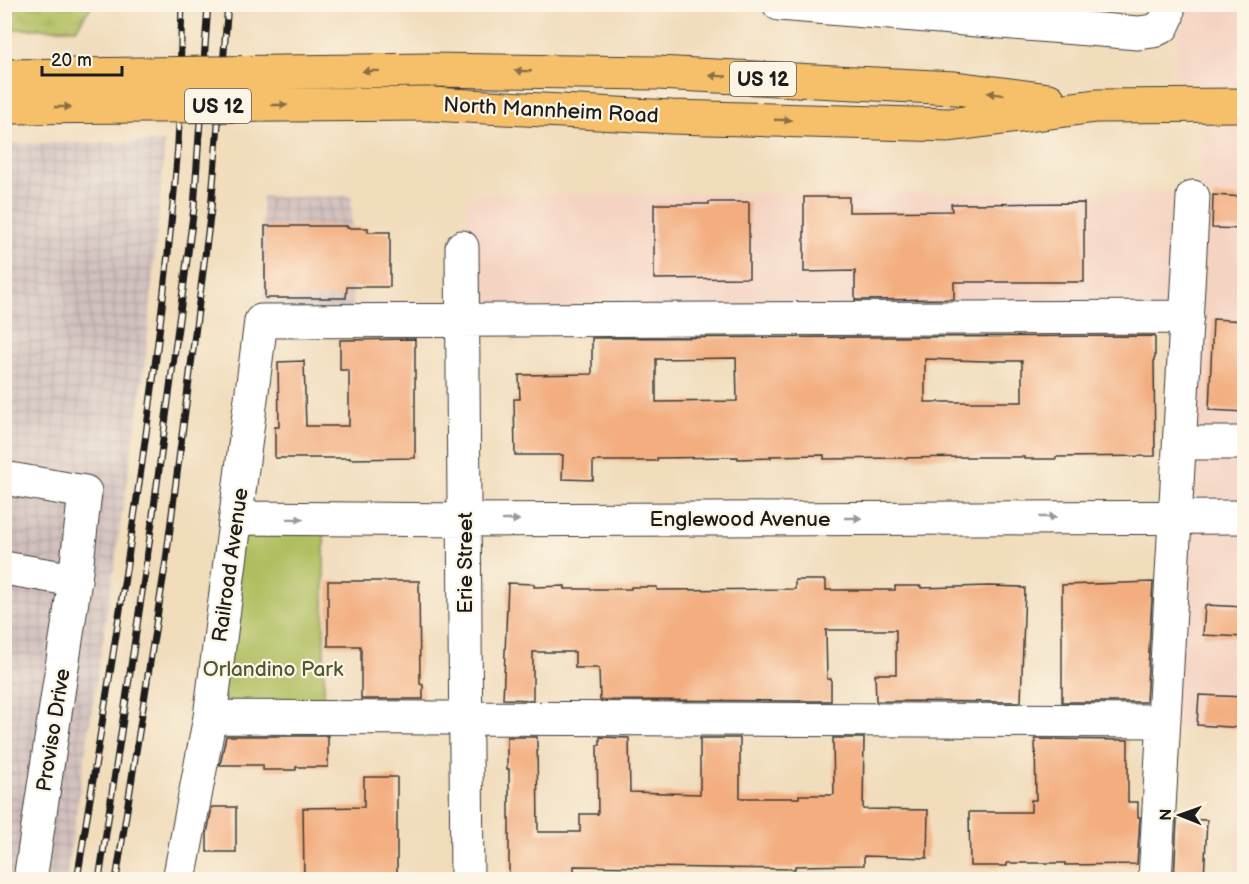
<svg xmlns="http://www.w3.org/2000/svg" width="1249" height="884" viewBox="0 0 1249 884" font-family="'Balsamiq Sans',sans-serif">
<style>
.built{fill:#f5d3c2}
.industrial{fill:url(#industrial-grid)}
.wetland{fill:url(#wetland-marsh);stroke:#666d3e;stroke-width:1.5}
.park{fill:#b1be60;stroke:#666d3e;stroke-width:1.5}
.building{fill:#f3ad7f;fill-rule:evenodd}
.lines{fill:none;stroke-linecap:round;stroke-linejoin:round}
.minor-casing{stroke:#3c3934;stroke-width:35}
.major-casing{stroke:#3c3934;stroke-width:35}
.minor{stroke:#fff;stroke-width:33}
.major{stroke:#f6c06b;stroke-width:33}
.rail-casing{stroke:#1c1c1c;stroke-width:7}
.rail{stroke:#fcf5e5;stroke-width:4.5;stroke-dasharray:14;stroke-linecap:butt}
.major-bridge-casing{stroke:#3c3934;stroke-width:35;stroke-linecap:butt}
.major-bridge{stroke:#f6c06b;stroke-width:33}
.oneway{fill:#896e44}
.oneway2{fill:#999}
.labels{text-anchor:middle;stroke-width:4.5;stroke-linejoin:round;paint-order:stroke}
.shield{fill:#fcf5e5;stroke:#5f5d58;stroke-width:1.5}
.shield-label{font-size:20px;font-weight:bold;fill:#1c1c1c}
.street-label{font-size:21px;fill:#1c1c1c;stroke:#fcf5e5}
.park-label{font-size:21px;fill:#505534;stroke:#fcf5e5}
</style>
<defs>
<pattern id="industrial-grid" width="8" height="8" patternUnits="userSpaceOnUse" patternTransform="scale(1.5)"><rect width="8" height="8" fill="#d1c0bd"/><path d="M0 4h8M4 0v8" fill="none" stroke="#b3a4a2"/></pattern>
<pattern id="wetland-marsh" width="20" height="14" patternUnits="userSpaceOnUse" patternTransform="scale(1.5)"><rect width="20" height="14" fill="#b1be60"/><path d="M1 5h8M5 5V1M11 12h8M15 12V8" fill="none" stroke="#98a353"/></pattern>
</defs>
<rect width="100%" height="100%" fill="#fcf5e5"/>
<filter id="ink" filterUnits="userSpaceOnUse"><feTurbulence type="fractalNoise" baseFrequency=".0167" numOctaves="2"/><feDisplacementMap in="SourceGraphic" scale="12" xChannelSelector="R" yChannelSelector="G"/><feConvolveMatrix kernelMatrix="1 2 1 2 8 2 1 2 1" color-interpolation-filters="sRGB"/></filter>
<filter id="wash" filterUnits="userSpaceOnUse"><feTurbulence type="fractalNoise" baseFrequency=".008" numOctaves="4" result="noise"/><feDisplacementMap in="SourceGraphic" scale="24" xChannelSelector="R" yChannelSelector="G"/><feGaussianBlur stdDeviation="1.35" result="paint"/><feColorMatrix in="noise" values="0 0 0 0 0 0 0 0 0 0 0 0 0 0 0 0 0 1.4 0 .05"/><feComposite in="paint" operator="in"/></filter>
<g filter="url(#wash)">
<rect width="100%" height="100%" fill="#f1dcbb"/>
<!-- built -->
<path class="built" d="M1180 5H1244V97L1173 98Z
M1203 111H1244V879H1235L1241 731 1167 726 1191 324 467 327 468 195 1198 192Z"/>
<!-- industrial -->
<path class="industrial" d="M165 142 145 366 66 879H5L4 144Z
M351 196 353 321 264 323 262 197Z"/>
<!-- wetland -->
<path class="wetland" d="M5 4H92V5L76 29H5Z"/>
<!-- park -->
<path class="park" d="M240 514 324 515V722H213Z"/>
<g id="blocks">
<!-- building -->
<path class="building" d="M1213 195 1245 197V229L1212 228Z
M804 197H849V212L952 211 951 204 1084 203V282H954V299L855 300V271L804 272Z
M709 202H749V278L654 279V204H709Z
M265 226H347V228H368V232H390V287H347L346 298H265Z
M1213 319 1245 321V412L1209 410Z
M1155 336V358L1154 359 1155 456 1056 457V459H1024V457H969L824 459V455L770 456 771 458 738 459V457L657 458V461H593V480L562 479 563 455H515L514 399H520L519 375 592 374V338ZM736 358 737 401 656 402V359ZM925 359 985 361H1022V402H925Z
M415 339V458L350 459V458H275V427H279L278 362 304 361 306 426H349V370H340V340Z
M795 580H826V590H895V586H921V588L989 586 1021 587V588H1025L1021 702 876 701 875 674H896V630H826L827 679H831V701L600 700 599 668H575V652H533V700L503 699 508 583 534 584V587L565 586V589H631V587H657V590L795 589Z
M328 581H419L420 684 423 685V699H361V649H360V646H328Z
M1153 582 1146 702H1062V585Z
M1205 605 1245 607V637L1203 635Z
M1199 695 1245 697V728L1197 725Z
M226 736H328V767H296V770H263V765H220Z
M507 737H537L538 832H580V814H598L597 745H600V737L629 738 630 792 700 794V738H740V798H799V795H833L834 794 833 738H864L863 809 928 810 927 858 864 856V865L795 866V869L574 866V879H509V769H507Z
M1035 739 1128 740V802H1138V817H1140L1137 864 1065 865V863H1007V866H970L969 812H1031V800H1036Z
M364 777H397V876L304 877 303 808 364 807Z
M212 807H236V852H207V834Z
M1177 819 1207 820 1204 879H1174Z"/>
</g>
</g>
<g filter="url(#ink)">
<use href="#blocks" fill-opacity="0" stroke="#3c3934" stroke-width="1.5"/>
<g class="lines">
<defs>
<path id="minor" d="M779 4 1138 33 1153 31 1163 26 1167 17 1169 4
M462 247 467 880
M1180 443H1244
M4 478 85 492 75 580 30 880
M236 518 464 520 1244 517
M4 568 75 580
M210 717 1164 721
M179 880 210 717 261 321 1187 317
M1155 880 1193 197"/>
<path id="major" d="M430 70 657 73 955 88 1049 100
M431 104 672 117 949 125 1096 106 1244 105"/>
</defs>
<!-- minor casing -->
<use href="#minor" class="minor-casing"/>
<!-- major casing -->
<use href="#major" class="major-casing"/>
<!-- minor -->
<use href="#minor" class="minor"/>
<!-- major -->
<use href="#major" class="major"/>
<defs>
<path id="rail" d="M77 880C115 640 157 400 177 158 181 107 180 56 182 4
M99 880 147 559 194 208 208 4
M116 880 166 560 211 209 228 4"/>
</defs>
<!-- rail casing -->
<use href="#rail" class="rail-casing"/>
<!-- rail -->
<use href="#rail" class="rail"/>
<defs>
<path id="major-bridge" d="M4 76 430 70
M4 107 431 104"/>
</defs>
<!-- major-bridge casing -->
<use href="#major-bridge" class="major-bridge-casing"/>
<!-- major-bridge -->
<use href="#major-bridge" class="major-bridge"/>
</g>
<!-- one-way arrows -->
<defs><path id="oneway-solid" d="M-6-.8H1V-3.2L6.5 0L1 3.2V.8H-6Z" transform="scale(1.5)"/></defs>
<g class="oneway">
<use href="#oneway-solid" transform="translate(371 71) rotate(179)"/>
<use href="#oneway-solid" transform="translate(523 71) rotate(-179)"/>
<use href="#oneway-solid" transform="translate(718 76) rotate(-177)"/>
<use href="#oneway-solid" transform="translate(996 94) rotate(-173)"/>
<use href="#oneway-solid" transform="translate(279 105)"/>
<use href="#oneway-solid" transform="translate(63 107)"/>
<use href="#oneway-solid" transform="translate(783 120) rotate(2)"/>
</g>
<g class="oneway2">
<use href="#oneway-solid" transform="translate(1048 517)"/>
<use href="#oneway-solid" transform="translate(853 518)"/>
<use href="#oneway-solid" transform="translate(295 519) rotate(1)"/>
<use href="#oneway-solid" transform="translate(511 520)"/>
</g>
</g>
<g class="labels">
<!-- shield labels -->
<g class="shield">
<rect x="730" y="62" width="66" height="34" rx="4.5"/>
<rect x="185" y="89" width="66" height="34" rx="4.5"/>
</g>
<g class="shield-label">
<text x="763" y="86">US 12</text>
<text x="218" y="113">US 12</text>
</g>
<!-- street labels -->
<g class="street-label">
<text transform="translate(551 110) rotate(3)" y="7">North Mannheim Road</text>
<text x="740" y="526">Englewood Avenue</text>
<text transform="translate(465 563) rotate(-90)" y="7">Erie Street</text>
<text transform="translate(230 565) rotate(-82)" y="7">Railroad Avenue</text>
<text transform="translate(53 730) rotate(-81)" y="7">Proviso Drive</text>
</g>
<!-- park labels -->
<g class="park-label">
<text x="273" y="676">Orlandino Park</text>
</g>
</g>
<!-- margin -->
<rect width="1249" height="884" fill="none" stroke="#fcf5e5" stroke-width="24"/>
<!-- north arrow -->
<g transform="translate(1180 815) rotate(271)" stroke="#fcf5e5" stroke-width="4.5" paint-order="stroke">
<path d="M0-4.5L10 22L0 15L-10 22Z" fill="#1c1c1c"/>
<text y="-9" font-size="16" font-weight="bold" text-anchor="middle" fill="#1c1c1c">N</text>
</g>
<!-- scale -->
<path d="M42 66v9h80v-9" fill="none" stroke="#1c1c1c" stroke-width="3"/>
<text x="51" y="66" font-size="18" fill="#1c1c1c" stroke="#fcf5e5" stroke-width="4.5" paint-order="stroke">20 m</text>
</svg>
